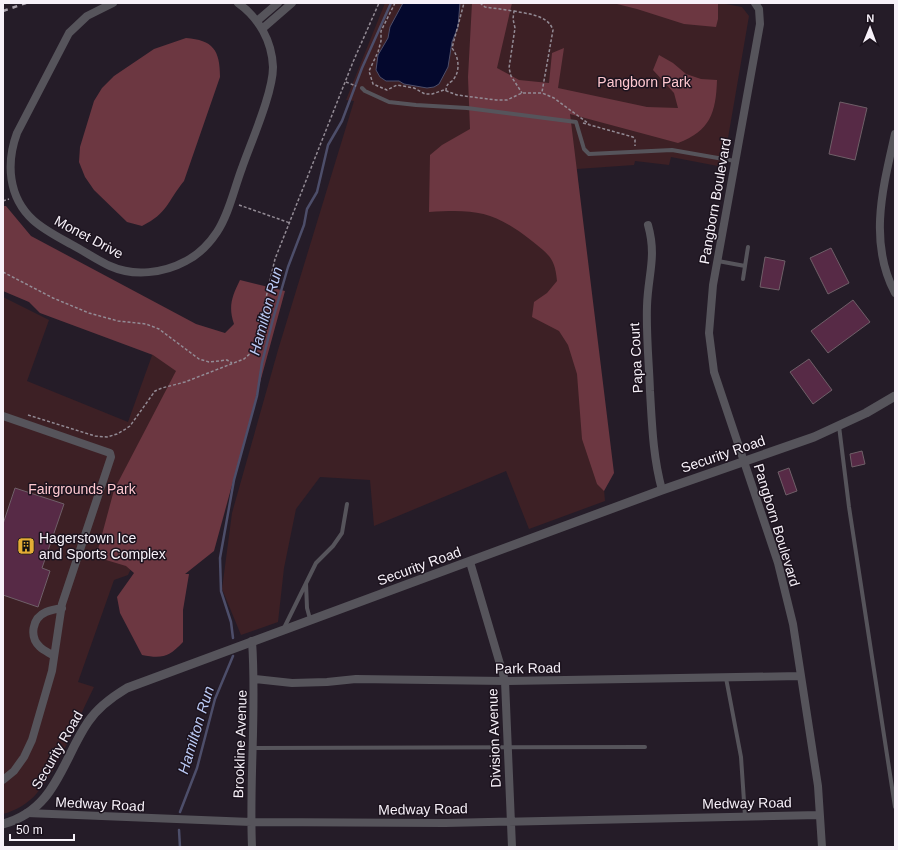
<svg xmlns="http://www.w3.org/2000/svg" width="898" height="850" viewBox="0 0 898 850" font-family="Helvetica,sans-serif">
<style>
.green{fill:#3d2025}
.forest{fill:#6c3741}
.water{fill:#04082d;stroke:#4d4e6a}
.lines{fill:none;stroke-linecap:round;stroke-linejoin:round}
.stream{stroke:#4d4e6a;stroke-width:2.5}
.building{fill:#572a46;stroke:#6f5f68}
.path{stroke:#938b95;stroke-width:1.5;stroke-dasharray:3 2;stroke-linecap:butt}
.service{stroke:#56545b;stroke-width:4}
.minor{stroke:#56545b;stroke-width:8}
.tertiary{stroke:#56545b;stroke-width:9}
.rail{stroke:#aaa2ac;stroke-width:2.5;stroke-dasharray:5 5;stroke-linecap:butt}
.labels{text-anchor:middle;stroke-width:3;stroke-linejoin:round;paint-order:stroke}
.park-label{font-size:14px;fill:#ffc8d0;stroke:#1c131e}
.street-label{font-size:14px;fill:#f7f1f9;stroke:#1c131e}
.poi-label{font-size:14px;fill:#f7f1f9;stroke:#1c131e;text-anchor:start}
.water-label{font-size:15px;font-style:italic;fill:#bac9f4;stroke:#1c131e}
</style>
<rect width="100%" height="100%" fill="#251c28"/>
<!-- green -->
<path class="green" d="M385 3H720L742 7 749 16 723 167 671 157 669 165 635 161 634 165 577 169 605 501 529 529 506 471 374 526 370 480 320 477 296 509 284 568 278 622 241 635 222 589 232 513 278 350 354 101 346 100Z
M3 297 49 320 27 381 128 422 159 336 228 363 128 575 114 580 78 682 94 687C78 719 59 768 37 793 29 803 15 811 3 814Z"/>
<!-- forest -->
<path class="forest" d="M472 3H512L497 68 519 80 549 83 552 53 564 48 558 88 647 107 678 108 674 93 653 70 659 55 673 63 686 74 701 79 717 80C716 113 710 131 678 143L570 114 614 473 604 491 597 484 582 439 577 374 568 345 559 331 532 317 534 302 547 293 557 281C555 258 549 255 532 241 494 211 476 209 429 212L430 155 442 145 470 129 468 77Z
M613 3H718V19L716 27 684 24 637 9Z
M186 38C213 40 220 50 220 77L184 181C167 202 168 213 142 226L127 222 94 190 85 177 79 162 80 147 94 101 102 88 114 76 154 49Z
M3 206H6L31 236 196 324 225 333 234 324C228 307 232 296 240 280L285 291 214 551 185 574H189L183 610V642C169 657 162 659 142 655L120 613 117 597 134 573 126 566 96 557 114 490 176 371 153 355 40 313 29 302 3 291Z"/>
<!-- water -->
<path class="water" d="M403 3H460L458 27 452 42 448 67 439 84 434 87 427 88 404 84 399 81H386L380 77 376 70 378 55 388 38 390 27Z"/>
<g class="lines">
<!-- stream -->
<path class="stream" d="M233 638 231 622 221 591 220 558 234 480 257 396 262 363 273 319 288 267 304 225 307 209 317 192 328 145 342 121 362 68 391 3
M180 812 197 768 215 699 233 656
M179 830 180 847"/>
</g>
<!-- building -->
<path class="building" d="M840 102 867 108 855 160 829 154Z
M831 248 849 283 828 294 810 258Z
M765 257 785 261 779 290 760 287Z
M853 300 870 322 828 353 811 331Z
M809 359 832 390 813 404 790 372Z
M862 451 865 464 852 467 850 454Z
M789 468 797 491 786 495 778 472Z
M15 488 64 504 42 568 50 571 38 607 3 595V524Z"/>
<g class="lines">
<!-- path -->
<path class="path" d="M395 3 381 31V41L378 52 369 71 373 84 387 90 397 85 414 88 425 94H432L444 90 457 95 496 100H507L522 93H542L554 98 589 124
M480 3 485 7 514 11 513 19 515 28 509 68 511 76 522 93
M514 11C528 14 548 15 553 30L542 92
M346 82 356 86
M446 91C446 85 448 84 452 81 461 72 459 57 452 48L464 3
M583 123 633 137 635 140V146
M3 201 9 199
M239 205 290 223
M3 272 53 298 89 313 118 321 146 324 159 329 199 359 209 362 227 360 232 363
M28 415 95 436 107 437 117 434 124 430 130 426 155 391 162 388 185 382 244 359 254 350 261 331 265 302 275 259 353 62 379 3"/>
<!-- service -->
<path class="service" d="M362 88 365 91 389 102 416 105 467 108 576 122 584 149 589 154 672 150 735 161
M718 261 745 266 748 247
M743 279 745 266
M839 426 849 507 895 807
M306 583 307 608 310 619
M284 628 316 563 333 546 342 533 347 504
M726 678 741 757 745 816
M253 748 645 747"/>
<!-- minor -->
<path class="minor" d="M113 3 87 16 69 33 17 133C6 163 8 197 33 220 45 231 62 239 76 247 87 253 99 261 110 266 134 277 164 273 186 261 198 255 209 244 217 232 229 214 234 189 242 168 251 142 273 93 273 67 272 41 259 18 238 3
M755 3 759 9 760 24 713 285 709 333 714 372 778 563 793 624 818 786 822 847
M257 21 278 3
M262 29 292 3
M895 134C883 187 868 242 895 293
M648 225C657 257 648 274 647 306 646 334 649 363 650 391 652 425 653 457 662 490
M3 416 110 453 111 457 62 604 52 671 32 740 24 757 14 771 3 780
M470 562 505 681 512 847
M54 656C50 653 44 651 40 647 29 637 32 618 46 612 51 610 56 609 62 608
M255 679 292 683 327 682 356 679 505 681 801 676
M27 813 251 822 445 823 819 815
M252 847C249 778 257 710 252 641"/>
<!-- tertiary -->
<path class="tertiary" d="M3 824C56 810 62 760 88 722 98 707 112 697 127 688L662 490 814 437 866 413 895 396"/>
<!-- rail -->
<path class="rail" d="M3 11 26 3"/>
</g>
<!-- icons -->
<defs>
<symbol id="building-square" viewBox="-11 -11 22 22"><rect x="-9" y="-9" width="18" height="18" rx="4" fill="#e4ae35" stroke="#1c131e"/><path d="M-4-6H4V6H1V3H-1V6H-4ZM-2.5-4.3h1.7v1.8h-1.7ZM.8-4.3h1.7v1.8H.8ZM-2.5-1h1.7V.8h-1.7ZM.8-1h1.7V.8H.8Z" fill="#111"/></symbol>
</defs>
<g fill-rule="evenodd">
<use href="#building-square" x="16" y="536" width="20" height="20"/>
</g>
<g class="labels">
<!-- park labels -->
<g class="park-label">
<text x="644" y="87">Pangborn Park</text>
<text x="82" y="494">Fairgrounds Park</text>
</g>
<!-- street labels -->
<g class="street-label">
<text transform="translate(715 201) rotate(-80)" y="5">Pangborn Boulevard</text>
<text transform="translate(89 237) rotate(28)" y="5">Monet Drive</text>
<text transform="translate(636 358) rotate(-93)" y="5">Papa Court</text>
<text transform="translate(723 454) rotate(-19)" y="5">Security Road</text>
<text transform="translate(777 525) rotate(73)" y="5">Pangborn Boulevard</text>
<text transform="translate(419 566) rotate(-20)" y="5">Security Road</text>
<text transform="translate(528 668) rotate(-1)" y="5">Park Road</text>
<text transform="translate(494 738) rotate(-92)" y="5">Division Avenue</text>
<text transform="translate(240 744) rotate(-88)" y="5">Brookline Avenue</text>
<text transform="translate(57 750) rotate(-60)" y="5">Security Road</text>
<text transform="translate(747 803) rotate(-1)" y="5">Medway Road</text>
<text transform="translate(100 804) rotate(3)" y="5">Medway Road</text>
<text transform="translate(423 809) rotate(-1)" y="5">Medway Road</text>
</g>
<!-- poi labels -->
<g class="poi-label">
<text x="39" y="543">Hagerstown Ice<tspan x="39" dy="16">and Sports Complex</tspan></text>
</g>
<!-- water labels -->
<g class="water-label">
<text transform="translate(266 311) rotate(-75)" y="5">Hamilton Run</text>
<text transform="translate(196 730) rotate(-73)" y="5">Hamilton Run</text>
</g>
</g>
<!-- border -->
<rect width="898" height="850" fill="none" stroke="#f7f1f9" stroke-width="8"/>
<!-- north arrow -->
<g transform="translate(870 28) rotate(1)" stroke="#1c131e" stroke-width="3" paint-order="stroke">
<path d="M0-3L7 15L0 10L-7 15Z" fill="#f7f1f9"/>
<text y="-6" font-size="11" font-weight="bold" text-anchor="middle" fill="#f7f1f9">N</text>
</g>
<!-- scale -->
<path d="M10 834v6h64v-6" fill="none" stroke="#f7f1f9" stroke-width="2"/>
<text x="16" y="834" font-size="12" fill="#f7f1f9" stroke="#1c131e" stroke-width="3" paint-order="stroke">50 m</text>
</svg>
